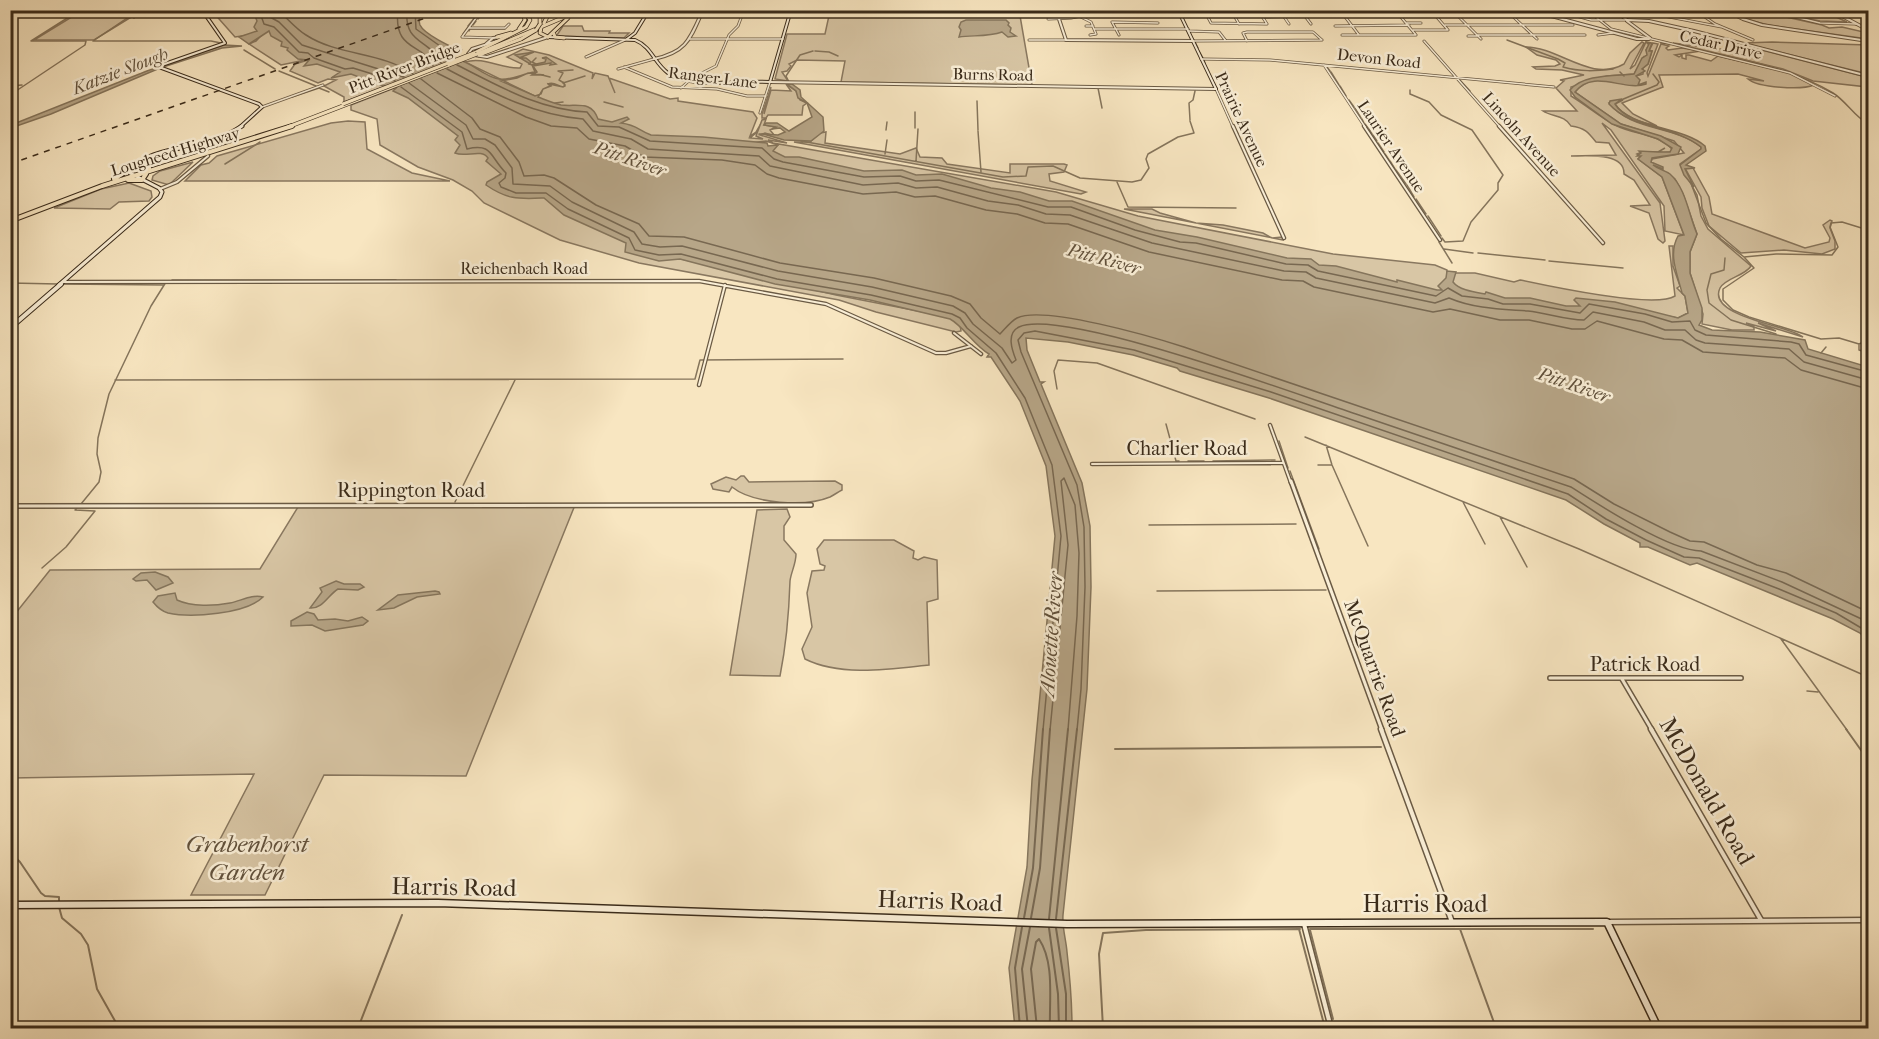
<svg xmlns="http://www.w3.org/2000/svg" width="1879" height="1039" viewBox="0 0 1879 1039" font-family="'IM FELL French Canon',serif">
<style>
.green{fill:#d8c6a5;stroke:#897860;stroke-width:1.5}
.water{fill:#b7a688;stroke:#85755c;stroke-width:1.5}
.lines{fill:none;stroke-linecap:round;stroke-linejoin:round}
.shore-far1{stroke:#786851;stroke-width:1.5}
.shore{stroke:#786851;stroke-width:2}
.stream-far1{stroke:#85755c;stroke-width:1.5}
.stream{stroke:#85755c;stroke-width:2}
.minor-far3-casing{stroke:#6a5a44;stroke-width:3}
.minor-far2-casing{stroke:#6a5a44;stroke-width:4.5}
.minor-far1-casing{stroke:#6a5a44;stroke-width:6}
.minor-casing{stroke:#6a5a44;stroke-width:7}
.tertiary-casing{stroke:#6a5a44;stroke-width:4}
.secondary-far3-casing{stroke:#3a2b1a;stroke-width:4}
.secondary-far2-casing{stroke:#3a2b1a;stroke-width:5}
.secondary-far1-casing{stroke:#3a2b1a;stroke-width:6}
.secondary-casing{stroke:#3a2b1a;stroke-width:9}
.primary-casing{stroke:#3a2b1a;stroke-width:4.5}
.trunk-far1-casing{stroke:#3a2b1a;stroke-width:4.5}
.trunk-casing{stroke:#3a2b1a;stroke-width:6}
.minor-far3{stroke:#faefd7;stroke-width:1.5}
.minor-far2{stroke:#faefd7;stroke-width:2}
.minor-far1{stroke:#faefd7;stroke-width:3}
.minor{stroke:#faefd7;stroke-width:4}
.tertiary{stroke:#faefd7;stroke-width:2}
.secondary-far3{stroke:#faefd7;stroke-width:2}
.secondary-far2{stroke:#faefd7;stroke-width:3}
.secondary-far1{stroke:#faefd7;stroke-width:4}
.secondary{stroke:#faefd7;stroke-width:6}
.primary{stroke:#f8e6c1;stroke-width:3}
.trunk-far1{stroke:#f8e6c1;stroke-width:3}
.trunk{stroke:#f8e6c1;stroke-width:4}
.rail{stroke:#3a2b1a;stroke-width:1.5;stroke-dasharray:6 6;stroke-linecap:butt}
.primary-bridge-casing{stroke:#3a2b1a;stroke-width:4.5;stroke-linecap:butt}
.trunk-bridge-casing{stroke:#3a2b1a;stroke-width:4.5;stroke-linecap:butt}
.primary-bridge{stroke:#f8e6c1;stroke-width:3}
.trunk-bridge{stroke:#f8e6c1;stroke-width:3}
.labels{text-anchor:middle;stroke-width:5;stroke-linejoin:round;paint-order:stroke}
.far-street-label{font-size:16px;fill:#3a2b1a;stroke:#faefd7}
.far-water-label{font-size:18px;font-style:italic;fill:#60503b;stroke:#faefd7}
.street-label{font-size:20px;fill:#3a2b1a;stroke:#faefd7}
.water-label{font-size:21px;font-style:italic;fill:#60503b;stroke:#faefd7}
.near-street-label{font-size:24px;fill:#3a2b1a;stroke:#faefd7}
.near-park-label{font-size:24px;font-style:italic;fill:#62523d;stroke:#faefd7}
</style>
<rect width="100%" height="100%" fill="#f8e6c1"/>
<filter id="stains"><feTurbulence type="fractalNoise" baseFrequency=".00333" numOctaves="4"/><feColorMatrix values="0 0 0 0 .2 0 0 0 0 .09 0 0 0 0 .02 0 0 0 .5 -.17"/></filter>
<radialGradient id="worn" r=".72"><stop offset=".6" stop-color="#630" stop-opacity="0"/><stop offset="1" stop-color="#630" stop-opacity=".3"/></radialGradient>
<!-- green -->
<path class="green" d="M83 10H141V11L94 40H34Z
M1019 10 1032 85 841 82 845 61 797 60 789 64 791 66 787 71 782 72 788 81 775 79 787 34H825L830 11Z
M212 11H260L266 21 255 34 235 37Z
M1743 11H1759L1822 25 1829 28 1842 27 1868 33V39L1768 25 1742 18Z
M1771 11H1823L1847 22 1820 21Z
M271 25 305 59 303 58 305 60 281 65 249 44 256 41Z
M563 26H582L584 31H610L609 33H629L624 38 559 36 557 35Z
M1642 42 1644 43 1630 69 1635 65 1646 42 1649 45 1646 50 1648 54 1645 63 1643 64V58L1634 74 1607 76 1571 87V96C1586 105 1600 117 1615 125 1634 135 1657 133 1672 149L1670 152C1659 154 1648 149 1637 154L1641 156 1638 159 1662 177 1684 235 1665 231 1664 206 1611 130 1602 123 1660 203 1665 241 1663 243 1658 239 1649 213 1630 206 1650 205 1634 180 1624 174C1625 152 1586 156 1571 156L1616 155 1609 143 1596 142C1588 132 1585 128 1571 126 1565 115 1552 117 1543 111H1577L1556 88 1564 81 1560 80 1584 75 1562 70 1536 69 1533 67 1555 66 1560 64 1556 60 1537 55 1526 47C1559 47 1591 83 1624 64L1630 53Z
M1701 42 1714 49H1758L1866 77 1864 78 1868 87 1813 81 1783 69 1673 43 1696 46V44Z
M1772 42 1868 45V74L1743 43Z
M1653 43 1658 44 1647 73 1648 76 1661 44 1669 46 1666 48 1668 50 1682 48 1701 51 1675 55 1679 57 1682 55V58L1686 59V55H1689L1711 61 1718 56 1787 72 1814 85C1802 90 1758 88 1748 79L1764 81 1738 74 1659 75 1663 87 1622 103 1633 114 1657 126C1643 123 1622 116 1615 104L1623 100 1609 103C1631 131 1674 125 1701 147V149L1680 164 1697 195 1701 216 1708 229 1751 266C1745 276 1725 278 1720 288 1706 317 1792 326 1803 337L1758 323 1776 331 1746 323 1754 327V330H1732L1702 324 1703 314 1690 273V252L1697 234 1683 194 1675 179 1651 162 1652 159 1684 153 1674 141 1621 124 1575 92C1589 72 1623 81 1643 74V68L1648 64 1652 51H1649Z
M523 49 549 55 593 73 592 79 595 73 608 76 615 93 609 78 670 99 678 98V101L753 112 757 118 750 136 756 132 760 125 756 133 750 138 763 139 756 136 762 120 766 119 764 125 776 127 770 130 775 136 765 133 760 135 787 143 768 140 773 143 1056 192 1138 216 1333 254 1435 265 1447 270C1447 279 1446 292 1438 297L1425 296 1443 297 1455 273H1475L1514 282 1520 280C1548 286 1655 309 1675 296L1669 246H1673V266L1680 286 1677 288 1685 296 1688 313 1678 318 1668 316 1639 329 1403 303 1405 294 1409 292 1425 295 1409 291 1403 294 1401 302C1328 286 1256 271 1183 253 1154 246 1125 235 1096 227 1068 219 1040 214 1012 205 971 192 958 168 910 183L768 163 761 158 778 145 766 141 749 143 735 141 719 150H709L658 140 595 119 591 117 590 109 584 106 567 109 545 101 465 62C484 56 501 69 520 68L522 64 507 57Z
M308 60 388 85 344 102V97L324 86 336 80 328 79 318 83 290 71 295 64Z
M786 84 796 91 800 100 807 103 803 106 802 115H768L766 118H762V114L771 87 764 114 771 90 791 91Z
M397 87 484 146 539 195 673 257 836 295 959 319 961 331 956 332 876 312 839 300 639 263 560 240 484 203 472 191 453 180 418 167 380 145 377 119 351 110V105Z
M348 121 365 122 367 149 412 173 450 181H185L201 165 209 163 217 156 331 123Z
M826 132 825 143 900 154 916 148 920 157 942 158 947 164 1010 173V164H1064L1067 165 1064 172 1049 174 1050 181 1086 192 1081 194 794 142H810L820 133Z
M193 162 169 185 152 180 153 176 160 171Z
M1685 168H1693L1709 197 1712 214 1805 248 1829 242 1830 238 1823 225 1830 220 1832 221 1830 228 1835 241V249L1822 254 1784 250 1741 253 1709 226 1702 208 1701 197Z
M129 183 151 191 152 197 149 201 119 202 110 209 54 208 101 189Z
M1124 209H1152L1160 213 1196 223 1223 225 1263 233 1272 238 1282 237 1283 240Z
M741 476H744L749 482 835 481 842 485V490C838 492 834 495 830 497 806 507 753 504 732 487L729 492 713 489 711 484 726 477 736 480Z
M575 505 466 776 324 775 265 895H191L254 774 11 778V619L50 570 260 569 298 507Z
M787 509 790 517 784 526V540L796 554C796 564 791 572 790 581 789 612 786 646 780 676L730 675 757 510Z
M824 540H894L914 551 913 558 918 560 924 557 937 560 938 599 927 602 929 665C891 669 841 677 805 659L802 649 812 627 807 593 812 571 824 570 825 566 820 564 817 549Z"/>
<!-- water -->
<path class="water" d="M253 11H421C420 15 418 20 420 25 424 34 452 48 461 50L453 55 456 59C471 61 483 77 499 79 511 81 524 73 535 72L532 65 515 55 534 52 519 58H526L531 62 529 64C534 66 540 63 545 62L546 59 542 58 546 57 556 64 550 65 551 63 533 66 537 72 532 75H544L528 73 517 78 501 81 535 96 541 94 543 89 550 86 548 84C554 81 557 86 563 87L565 85 563 82 565 86 563 87 549 84 551 86 543 89 538 97C546 100 553 103 561 105 577 107 591 100 598 119L612 122 627 117 629 119 621 123C637 125 638 130 651 135L703 137 767 143 768 146 778 145 773 151 785 157H799L864 171 902 170 916 175 942 174 991 188 1020 192 1049 201H1072L1155 230 1197 237 1287 258 1311 259 1319 265 1336 266 1397 282V280L1437 290H1442L1438 286 1446 278 1447 271 1456 272 1453 282C1459 290 1474 292 1485 294L1486 292 1505 298H1530L1566 306H1580L1574 300 1576 298 1615 302 1678 318 1688 313 1685 296 1682 293C1677 273 1668 254 1678 236L1684 235 1662 177 1638 159 1641 156H1637L1641 153 1639 151 1658 152 1665 148 1658 152H1670L1672 148 1658 139 1612 124 1575 97 1570 90C1583 74 1614 76 1634 74L1642 58 1647 55 1646 50 1649 44 1647 42 1652 43 1649 51H1652L1648 64 1642 69 1645 71 1636 76 1640 80 1638 85 1646 82V84C1624 92 1594 68 1575 92L1621 124 1661 136 1681 147 1678 154 1652 158 1651 162 1663 167V169L1653 165C1659 170 1665 170 1670 174 1686 188 1689 216 1697 234L1690 252V273L1702 308V320L1699 325 1712 330 1760 332 1805 340 1808 349 1868 367V641L1860 633 1833 619 1697 563 1690 565 1648 547H1640V543L1604 524 1566 500 1269 398 1180 371 1177 368 1133 355 1068 342 1026 338 1027 350 1040 382H1044L1041 384 1082 483 1090 526 1091 587 1087 689 1063 915C1062 928 1066 939 1067 952 1070 978 1072 1003 1072 1028H1015L1009 968 1027 867 1032 780 1055 536 1046 466 1020 401 991 357H987L989 354C974 345 963 326 950 319L870 300 775 284 680 259 659 261 625 252 626 243 564 215 544 198C518 199 508 200 486 185L487 182 501 174 486 161 488 158C481 148 466 158 455 153L460 145 455 140 458 136 408 98 393 91 397 87 380 85 351 74 331 78 340 72 317 64 304 66 309 60 298 59 287 50 288 48 281 46 282 42 271 36 269 31 249 44 239 37 257 31 254 27 257 21Z
M966 20H1006L1009 23 1008 25 1011 28 1010 32 1016 36 1008 37 1002 32C988 37 973 35 959 37L961 30 959 27 961 22Z
M224 45 242 46 222 48 160 68 51 114 11 128V125L147 71Z
M787 84H792L800 90 801 97 823 117 824 131 811 141 784 140 763 134 778 135 785 132 780 128 772 129 776 127 764 125 766 123H777L789 131 812 117 807 103 798 98 796 91Z
M1622 99 1615 104C1629 128 1682 126 1705 146L1706 151 1686 165 1695 168 1685 169 1694 187 1684 175 1680 165 1701 149V147C1674 125 1633 130 1609 104L1610 101Z
M155 572 168 577 173 583 156 590 147 580 136 581 133 579 141 573Z
M336 581 344 584H360L364 587 358 590 338 589C328 595 323 609 310 608L322 592 320 588Z
M435 591 439 592 440 594 417 597 394 608 378 610 398 595Z
M175 593 177 600C192 607 214 606 230 603 241 601 252 594 263 597 246 614 191 618 168 613 161 611 157 607 153 602L158 596Z
M307 612 314 614 318 620 335 619 348 621 362 617 368 621 363 625 325 631 312 625 291 626V621Z"/>
<g class="lines">
<!-- shore-far1 -->
<path class="shore-far1" d="M259 10 264 24 274 27 299 52 308 53 314 58 345 69 353 68 395 81
M267 10 270 17 279 22 302 45 404 77
M278 10C287 18 296 29 306 35 338 56 383 52 413 74
M398 10C393 52 424 43 433 66
M407 10C404 45 429 38 441 63
M415 10 416 29 440 46 448 60
M457 65C499 86 539 110 587 112L598 126 619 127 650 141 762 148 774 159 783 162 864 177 900 176 916 181 939 180 1048 207H1071L1135 230 1180 242 1196 243 1286 264 1308 265 1318 271 1436 296 1448 288 1462 296 1488 299 1503 304H1530L1580 313 1589 304 1645 314 1672 322 1690 321 1695 330 1706 335 1791 342 1799 344 1806 355 1868 372
M447 69C491 92 533 115 583 119L593 131 631 139 648 149 759 156 770 166 863 185 898 183 916 188 937 187 988 201 1018 205 1046 214 1070 215 1152 243 1284 271 1306 272 1316 278 1435 303 1449 298C1475 309 1501 309 1528 311 1547 313 1565 320 1584 320L1593 312 1644 322 1665 330H1685L1696 340 1705 343 1789 349 1804 362 1868 380
M437 73 526 117 551 126 577 128 589 139 625 146 644 157 722 160 755 165 767 174 779 178 863 194 896 192 915 197 935 196 986 210 1017 214 1045 223 1068 224 1149 252 1282 280 1303 281 1314 287 1433 312 1450 309 1500 320H1529L1572 329H1585L1597 321 1664 339 1682 340 1703 352 1785 358 1801 370 1868 389
M421 79 472 118 480 129 500 137 519 162 524 176 544 175 554 178 596 205 639 224 649 236 684 237 780 263 874 278 951 296 970 304 981 318 1000 334C1005 329 1011 321 1017 318 1044 305 1153 337 1184 347L1574 479 1614 504 1670 532 1690 541 1704 542 1757 565 1786 573 1868 612
M409 83 466 125 473 139H485L495 145 512 168 513 184 550 186 572 202 634 232 642 244 660 247 682 246 778 271 872 287 953 306 965 313 973 324 1002 348 1012 363 1016 360C1012 350 1006 333 1019 327 1062 307 1301 396 1356 414 1427 438 1499 463 1571 487 1599 505 1670 551 1701 551L1782 582 1868 622
M401 87 462 132 467 149C493 143 489 156 506 173L505 178 499 183 501 187 516 193H546L568 209 629 238 635 250 659 255 681 254 777 279 871 295 952 314 960 318 967 328 996 353 1025 398 1052 465 1061 536 1043 730
M1050 730 1068 545 1061 481 1064 478 1075 505 1079 553 1077 616 1068 730
M1077 730 1081 689 1085 587 1084 527 1077 485 1021 352 1018 340 1024 333 1035 331 1134 350 1271 392 1568 494 1606 519 1646 540 1684 557 1699 558 1779 589 1836 613 1868 632"/>
<!-- shore -->
<path class="shore" d="M1024 918 1033 868 1043 729
M1031 918 1040 868 1050 729
M1049 919 1068 729
M1056 919 1077 729
M1049 928 1058 994 1059 1028
M1056 928 1066 994V1028
M1020 1028 1015 968 1022 927
M1028 1028 1022 969 1030 927
M1037 1028 1031 969 1036 942 1039 939C1055 963 1049 1000 1050 1028"/>
<!-- stream-far1 -->
<path class="stream-far1" d="M139 10 93 41H211L221 43
M478 19 481 15
M473 25 476 21
M468 26 476 16
M469 31 470 29H505
M463 34 468 27
M1507 40 1558 59 1565 63 1563 67C1580 72 1596 71 1613 69
M1195 42 1198 48
M1661 43 1670 44
M1695 49C1742 59 1791 68 1833 93 1846 101 1854 116 1868 124
M244 50 275 69
M815 51 829 52 838 56
M1199 51 1203 58
M536 58 532 62 536 64
M1204 60 1206 67
M1327 67 1330 71
M279 71 316 86
M1331 72 1339 85
M1620 72 1624 76
M542 75 550 77
M1459 79 1470 91
M789 82 786 76 800 55 813 51
M563 83 585 76
M564 83 559 80 563 73 558 71 573 70
M10 86 22 85
M1340 86 1346 96
M319 88 329 92
M1098 88 1102 108
M1410 90V94L1429 102 1441 115 1472 130 1503 175 1498 183V190L1471 222 1463 241 1445 242 1442 238
M10 95 85 45 86 41H31L80 10
M292 97 319 88
M1349 100 1354 107
M1621 100 1657 85 1659 82 1653 74
M977 101 978 130
M604 102 623 107
M555 103 563 102
M1355 108 1361 118
M915 112V128
M1362 119 1364 123
M1190 120 1189 103 1193 100 1195 91
M1365 124 1368 128
M1369 129 1372 134
M886 130 887 122
M978 131 981 172
M759 134H763
M1373 135 1377 141
M801 141 1003 177 1026 176 1028 167 1053 166 1080 178 1132 182 1141 180 1149 168 1146 159 1148 154 1178 137 1194 133 1190 121
M1378 143 1384 152
M885 154 887 140
M1385 154 1389 160
M916 161 918 129
M1390 161 1395 169
M225 164 260 142
M1396 170 1401 177
M1401 177 1406 184
M1117 182 1128 207 1236 208
M1407 185 1414 197
M1692 186 1706 223 1721 239 1744 257
M1416 199 1426 214
M1428 216 1441 236
M1868 230 1842 222 1831 223 1830 227 1838 247 1832 255 1776 254 1744 257 1754 268 1723 289V300L1733 310 1749 317 1821 339 1839 338 1859 344 1868 340
M1439 242 1452 263
M1444 249 1473 253
M1478 253 1545 260
M1725 258 1724 270 1711 274 1707 290 1709 303 1731 320 1776 334
M1549 261 1623 268
M172 280H396
M10 283 58 284
M63 284 164 285
M1859 344V350L1868 353
M1821 353 1826 347
M115 380 695 379 700 360 843 359
M1057 389 1054 371 1058 360 1097 363 1255 419
M1166 424 1176 461H1179
M1305 437 1579 549 1868 677
M1279 441 1288 468
M1326 445 1332 465 1368 546
M1188 461H1204
M1213 461 1275 460
M1318 465H1332
M1290 471 1319 549
M455 502 515 380
M1463 502 1485 544
M81 504 99 482 101 472 97 454 98 438 109 394 151 306 166 282
M1500 517 1527 567
M1149 525 1296 524
M42 568 66 547 95 511 75 510 77 508
M1157 591 1326 590
M1781 639 1847 730
M1807 691 1818 692"/>
<!-- stream -->
<path class="stream" d="M1846 729 1868 760
M1115 749 1381 747
M10 852 20 862 41 893 45 896 59 897V902
M59 907 62 918 81 934 88 945 97 989 119 1028
M1299 929 1325 1028
M1310 929H1593
M1460 929 1496 1028
M1310 930 1333 1019
M358 1028 402 915
M1103 1028 1099 954 1103 933 1146 930 1300 929"/>
<defs>
<path id="minor-far3" d="M482 10 462 37 493 38
M1204 10 1211 23 1267 24
M1231 10 1239 24
M1258 10 1267 24
M1340 10 1359 35
M1395 10 1416 35
M1452 10 1481 39
M1506 10 1537 39
M1587 10 1611 29 1790 73 1835 96
M1650 10 1659 15 1722 27
M1695 10 1715 24 1753 40
M1766 10 1820 23 1856 24
M1280 11 1289 24
M790 12H815
M479 14H507
M1573 15 1591 20H1627
M1305 16 1302 12H1322L1325 16 1435 15 1448 30
M1305 16 1311 24
M1458 16H1548
M134 17 143 10
M1081 17 1091 22 1096 34 1090 35
M1263 17 1305 16
M1048 19 1071 18 1095 13H1180
M1406 23H1421
M1445 25H1573
M1086 26H1093
M1335 26 1409 25
M469 28H505L509 24
M1094 29H1188
M1413 30H1448
M1189 31 1219 32 1226 41
M1119 35 1112 22 1158 23
M1342 35H1416
M1477 35H1585
M1598 35 1613 33
M1468 36H1477
M690 39H783
M1029 40H1066
M1193 41 1322 40
M1247 41 1243 33 1247 32H1313L1322 40
M1424 41 1500 127
M586 57 625 40
M1201 59 1270 60 1554 87
M1324 65 1365 127
M624 67 672 87 717 89 747 96H766
M618 69 654 59
M681 88 692 78 716 66 729 35 738 26 744 10
M1216 89 1233 127
M262 107 323 85
M760 113 770 82"/>
<path id="minor-far2" d="M1233 126 1284 238
M1364 126 1440 240
M1499 126 1603 243
M160 189 177 182 208 156
M63 282 699 281 826 304 936 353H946L971 346
M954 333 981 354
M699 385 725 285
M1270 425 1291 483
M1092 464 1283 463"/>
<path id="minor-far1" d="M1291 481 1382 730
M10 506 811 505
M1550 678H1741
M1622 679 1652 730"/>
<path id="minor" d="M1381 729 1452 922
M1651 729 1761 920
M1607 922 1868 920
M1304 924 1331 1028"/>
<path id="tertiary" d="M767 10 790 12
M1056 10 1066 40 1193 41
M1529 10 1637 39H1649
M1674 10 1700 14
M1725 10 1743 19 1762 25 1868 41
M1831 10 1868 30
M1627 20 1649 21 1694 31 1868 76
M1627 21 1650 38
M497 41 472 49 468 54 487 57 548 37
M486 44 493 38 501 37
M654 59C687 52 690 39 703 10
M770 82 1216 89"/>
<path id="secondary-far3" d="M1178 10 1216 89
M1614 10 1627 20
M548 37 635 40C652 47 654 63 668 73 690 89 743 80 770 82
M627 39 635 33 649 10
M159 66 225 43 202 10
M159 67 259 104 262 107 240 127
M770 82 791 10"/>
<path id="secondary-far2" d="M59 285 160 197 162 192 159 188 130 173C140 150 190 148 212 141 223 137 233 132 242 126"/>
<path id="secondary-far1" d="M10 328 61 284"/>
<path id="secondary" d="M10 905 438 903 1067 924 1607 922 1658 1028"/>
<path id="primary" d="M554 34 555 37 564 38
M548 37 568 18
M477 54 581 10"/>
<path id="trunk-far1" d="M532 10 540 17V24
M540 10 557 13 572 10
M543 11 548 15 544 23
M541 28 540 33 548 37
M519 29 525 20 522 11
M497 37 511 33
M474 53 526 27 530 20 523 10
M479 55 521 39 536 30
M288 127 449 65"/>
<path id="trunk" d="M132 166 149 168
M114 179 131 168
M128 180H142L146 174
M10 221 102 186 292 126"/>
</defs>
<!-- minor-far3 casing -->
<use href="#minor-far3" class="minor-far3-casing"/>
<!-- minor-far2 casing -->
<use href="#minor-far2" class="minor-far2-casing"/>
<!-- minor-far1 casing -->
<use href="#minor-far1" class="minor-far1-casing"/>
<!-- minor casing -->
<use href="#minor" class="minor-casing"/>
<!-- tertiary casing -->
<use href="#tertiary" class="tertiary-casing"/>
<!-- secondary-far3 casing -->
<use href="#secondary-far3" class="secondary-far3-casing"/>
<!-- secondary-far2 casing -->
<use href="#secondary-far2" class="secondary-far2-casing"/>
<!-- secondary-far1 casing -->
<use href="#secondary-far1" class="secondary-far1-casing"/>
<!-- secondary casing -->
<use href="#secondary" class="secondary-casing"/>
<!-- primary casing -->
<use href="#primary" class="primary-casing"/>
<!-- trunk-far1 casing -->
<use href="#trunk-far1" class="trunk-far1-casing"/>
<!-- trunk casing -->
<use href="#trunk" class="trunk-casing"/>
<!-- minor-far3 -->
<use href="#minor-far3" class="minor-far3"/>
<!-- minor-far2 -->
<use href="#minor-far2" class="minor-far2"/>
<!-- minor-far1 -->
<use href="#minor-far1" class="minor-far1"/>
<!-- minor -->
<use href="#minor" class="minor"/>
<!-- tertiary -->
<use href="#tertiary" class="tertiary"/>
<!-- secondary-far3 -->
<use href="#secondary-far3" class="secondary-far3"/>
<!-- secondary-far2 -->
<use href="#secondary-far2" class="secondary-far2"/>
<!-- secondary-far1 -->
<use href="#secondary-far1" class="secondary-far1"/>
<!-- secondary -->
<use href="#secondary" class="secondary"/>
<!-- primary -->
<use href="#primary" class="primary"/>
<!-- trunk-far1 -->
<use href="#trunk-far1" class="trunk-far1"/>
<!-- trunk -->
<use href="#trunk" class="trunk"/>
<!-- rail -->
<path class="rail" d="M10 164 448 10"/>
<defs>
<path id="primary-bridge" d="M449 65 477 54"/>
<path id="trunk-bridge" d="M536 30 540 24
M343 104 474 53"/>
</defs>
<!-- primary-bridge casing -->
<use href="#primary-bridge" class="primary-bridge-casing"/>
<!-- trunk-bridge casing -->
<use href="#trunk-bridge" class="trunk-bridge-casing"/>
<!-- primary-bridge -->
<use href="#primary-bridge" class="primary-bridge"/>
<!-- trunk-bridge -->
<use href="#trunk-bridge" class="trunk-bridge"/>
</g>
<g class="labels">
<!-- far-street labels -->
<g class="far-street-label">
<text transform="translate(1721 44) rotate(13)" y="6">Cedar Drive</text>
<text transform="translate(1379 58) rotate(6)" y="6">Devon Road</text>
<text transform="translate(404 67) rotate(-21)" y="6">Pitt River Bridge</text>
<text transform="translate(993 74) rotate(1)" y="6">Burns Road</text>
<text transform="translate(713 77) rotate(7)" y="6">Ranger Lane</text>
<text transform="translate(1242 119) rotate(65)" y="6">Prairie Avenue</text>
<text transform="translate(1522 134) rotate(48)" y="6">Lincoln Avenue</text>
<text transform="translate(1392 146) rotate(56)" y="6">Laurier Avenue</text>
<text transform="translate(175 151) rotate(-17)" y="6">Lougheed Highway</text>
<text x="524" y="274">Reichenbach Road</text>
</g>
<!-- far-water labels -->
<g class="far-water-label">
<text transform="translate(120 71) rotate(-21)" y="6">Katzie Slough</text>
<text transform="translate(630 159) rotate(19)" y="6">Pitt River</text>
<text transform="translate(1104 259) rotate(15)" y="6">Pitt River</text>
<text transform="translate(1574 385) rotate(19)" y="6">Pitt River</text>
</g>
<!-- street labels -->
<g class="street-label">
<text x="1187" y="455">Charlier Road</text>
<text x="411" y="497">Rippington Road</text>
<text x="1645" y="671">Patrick Road</text>
<text transform="translate(1375 668) rotate(70)" y="7">McQuarrie Road</text>
</g>
<!-- water labels -->
<g class="water-label">
<text transform="translate(1051 634) rotate(-86)" y="7">Alouette River</text>
</g>
<!-- near-street labels -->
<g class="near-street-label">
<text transform="translate(1707 791) rotate(60)" y="8">McDonald Road</text>
<text transform="translate(454 887) rotate(1)" y="8">Harris Road</text>
<text transform="translate(940 901) rotate(2)" y="8">Harris Road</text>
<text x="1425" y="912">Harris Road</text>
</g>
<!-- near-park labels -->
<g class="near-park-label">
<text x="247" y="852">Grabenhorst<tspan x="247" dy="28">Garden</tspan></text>
</g>
</g>
<!-- margin -->
<rect width="1879" height="1039" fill="none" stroke="#f8e6c1" stroke-width="36"/>
<rect x="12" y="12" width="1855" height="1015" fill="none" stroke="#3a2b1a" stroke-width="3"/>
<rect x="18" y="18" width="1843" height="1003" fill="none" stroke="#3a2b1a" stroke-width="1.5"/>
<rect width="100%" height="100%" filter="url(#stains)"/>
<rect width="100%" height="100%" fill="url(#worn)"/>
</svg>
